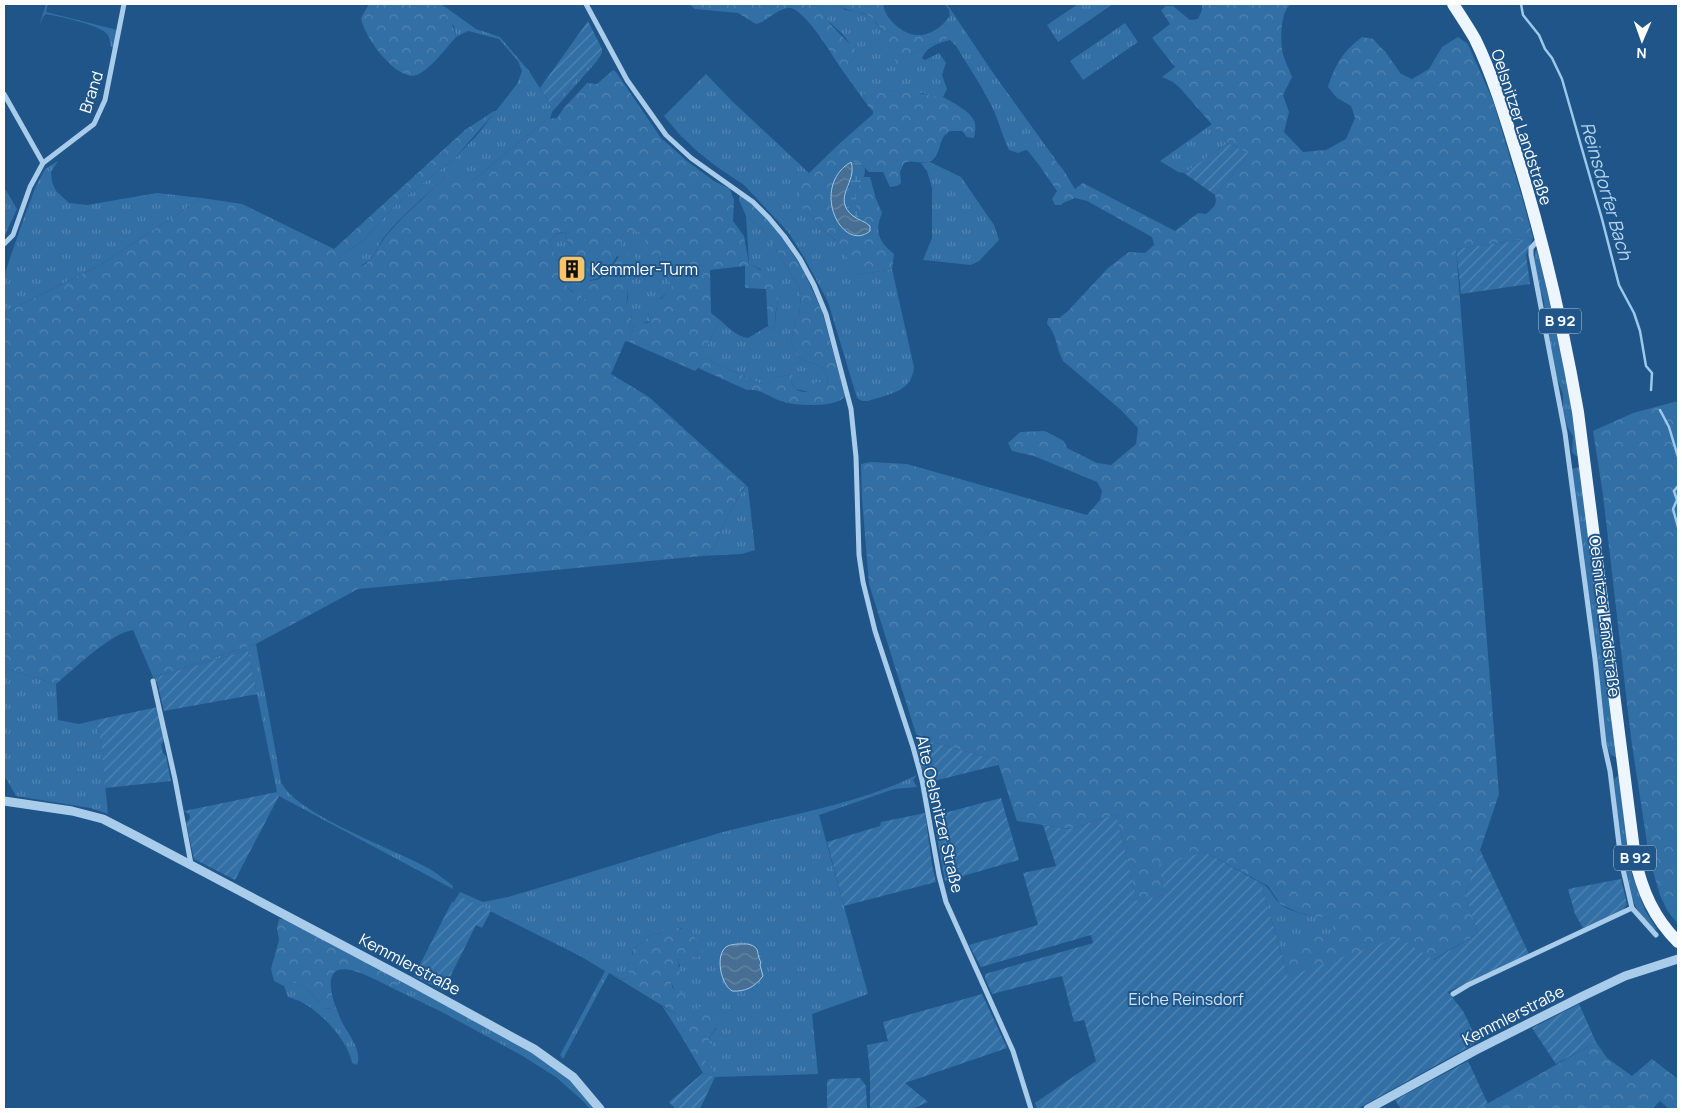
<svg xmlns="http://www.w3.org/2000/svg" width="1682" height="1113" viewBox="0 0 1682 1113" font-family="Manrope,sans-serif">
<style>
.grass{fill:url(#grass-tufts);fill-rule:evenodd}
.forest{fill:url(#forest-crowns)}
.wetland{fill:url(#wetland-marsh)}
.garden{fill:url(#garden-furrows)}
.water{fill:url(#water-waves);stroke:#9cc8ec}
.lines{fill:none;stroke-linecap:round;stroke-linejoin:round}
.stream{stroke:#9cc8ec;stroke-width:2.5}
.minor{stroke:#a9cceb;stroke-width:5}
.tertiary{stroke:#a9cceb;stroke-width:9}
.primary{stroke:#edf5fe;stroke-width:12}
.labels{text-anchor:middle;stroke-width:4;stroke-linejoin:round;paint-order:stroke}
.shield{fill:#1f5588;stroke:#bcccdb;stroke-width:1}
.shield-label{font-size:15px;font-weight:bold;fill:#fff}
.street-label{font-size:16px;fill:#fff;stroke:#1f5588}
.poi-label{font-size:16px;fill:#fff;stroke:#1f5588;text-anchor:start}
.park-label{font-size:16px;fill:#cde4f8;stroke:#1f5588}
.water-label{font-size:18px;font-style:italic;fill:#b4d6f2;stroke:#1f5588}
</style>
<defs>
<pattern id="grass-tufts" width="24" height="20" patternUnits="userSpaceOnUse" patternTransform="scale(1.25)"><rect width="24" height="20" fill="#326fa5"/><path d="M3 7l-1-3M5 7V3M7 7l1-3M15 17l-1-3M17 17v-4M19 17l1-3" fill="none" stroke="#5185b2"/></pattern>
<pattern id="forest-crowns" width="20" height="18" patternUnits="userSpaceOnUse" patternTransform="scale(1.25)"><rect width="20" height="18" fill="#326fa5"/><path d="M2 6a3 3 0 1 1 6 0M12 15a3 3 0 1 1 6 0" fill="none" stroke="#5185b2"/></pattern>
<pattern id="wetland-marsh" width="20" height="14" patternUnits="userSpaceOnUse" patternTransform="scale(1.25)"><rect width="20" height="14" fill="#326fa5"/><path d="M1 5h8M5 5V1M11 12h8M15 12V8" fill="none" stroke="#5185b2"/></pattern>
<pattern id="garden-furrows" width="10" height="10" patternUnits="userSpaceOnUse" patternTransform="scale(1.25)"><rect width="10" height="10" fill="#326fa5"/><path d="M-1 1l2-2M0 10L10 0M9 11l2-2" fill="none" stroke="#5185b2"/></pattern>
<pattern id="water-waves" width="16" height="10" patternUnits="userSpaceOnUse" patternTransform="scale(1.25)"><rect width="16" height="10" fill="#486f93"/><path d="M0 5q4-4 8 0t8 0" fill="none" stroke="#6385a3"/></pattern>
</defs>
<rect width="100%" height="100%" fill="#1f5588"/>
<!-- grass -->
<path class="grass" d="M46 4H48L46 12 117 30 114 48 111 47C110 42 110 37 106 33 99 25 58 16 46 14L43 17 39 26Z
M426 4H441L476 29 500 37 529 71 552 107 602 49V53L597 61 552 112 550 119H547L471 182H465L448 175C427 195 403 214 385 236 377 246 374 261 360 266L346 257V252L364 240 395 205 454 159 477 135 517 84 522 71 518 61 499 39 468 31 456 37 454 26Z
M820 4H837L845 10 856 11 872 17 883 33 895 62 913 63V53L929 45 944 41 950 27 943 24 950 16 949 10 945 4H947L991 70 1058 163 1052 158 1039 157V165L1028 151 1026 150 1018 153 1009 150C1002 136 999 121 992 107 982 86 968 66 956 46L950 40C939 43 927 46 922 58L925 60 939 53 946 63 942 75 947 89 943 97 961 107 923 93H906L890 90 863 95 868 106 840 67H846L853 59C852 54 851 48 849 43 842 29 824 24 820 4Z
M1078 4H1113L1058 42 1047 25Z
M1125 23 1138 42 1083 80 1070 61Z
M706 74 732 101 809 173 804 178V211L812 216 822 229 839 243 858 273 865 274 892 269 914 367C912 392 889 394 868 401H862L857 398 828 302 805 259 788 232 744 185 717 167 698 152 680 135 664 116Z
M1212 124 1228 143 1184 173 1178 172 1160 161Z
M58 161 51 172 52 182 56 191 69 203 87 205 157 193 202 198 100 265 4 313V276L22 223 36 186 45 169Z
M930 162 961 177 994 225 999 240 979 261 971 265 923 260 932 238V188L927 171 921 163Z
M4 187 17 209 4 237Z
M746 216 762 229 774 246 799 287 801 296 799 316 795 322 791 343C793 347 795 353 799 357 810 366 831 362 827 384L809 392 795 389 791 381V374L774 378 766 385 762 384 712 362 706 357V348L720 320C729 328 736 336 748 338L768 326 771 329 776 326V313L778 299 760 269 749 264Z
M631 231H639L645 236V248L658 253 661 264 672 286 670 289 648 311 650 321 634 325 629 342 624 341 630 330 632 313 626 306 628 298V280L632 266 617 256C609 269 606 278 590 280L588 298 583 299 568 288 550 242C554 235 557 233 565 232L568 243 590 271 616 253 620 248 622 235Z
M1537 249 1565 368 1578 456H1576L1572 452 1573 436 1567 426 1563 410V394L1557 378 1545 318 1544 301 1540 290 1534 263 1535 252Z
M1579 467 1580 469 1617 758 1611 755 1606 745 1572 469Z
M746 486 748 487 755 550 742 554 702 556 713 550 729 512Z
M256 644 281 782C297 815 394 849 428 868 437 873 445 880 453 886V889L279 796 277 792 248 650 160 676 157 682 153 677Z
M4 668 56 684 58 720 79 724 96 720 101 744 108 814 90 808 16 796 4 775Z
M917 775 913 780 917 787 894 789 819 815 868 994 812 1014 818 1074 715 1077 712 1069 707 1065C705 1053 708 1037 716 1028L686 1029 682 1032V1037L663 1007 676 1014 681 994 675 991 671 982 680 966 678 960 682 956 691 955 681 928C671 927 665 928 659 935L655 933C647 937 641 944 633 949L629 977 625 980 609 973 563 1059 560 1055 605 971 580 956 458 895 460 892 483 902 508 897C580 876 651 853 723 832 787 815 856 805 917 775ZM722 954H759V958L761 962 760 965 761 971 721 969Z
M1617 776 1619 777 1632 875 1645 910 1657 930C1619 913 1619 816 1614 780Z
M1261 883C1271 888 1272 896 1279 903 1288 912 1315 917 1328 918L1333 924V930L1329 935 1321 934 1288 977Z
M393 976 533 1053 572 1081 596 1109H590L584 1102 556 1077 521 1055 440 1011 392 988 397 986Z
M287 982C304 981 315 996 323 1008L333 1009 335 1005C337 1010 339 1015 341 1020 347 1033 363 1050 357 1065L352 1063C348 1041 322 1013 303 1003 298 1000 293 999 288 997L284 986Z"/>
<!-- forest -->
<path class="forest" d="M369 4H426L427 5C444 5 453 22 456 37 446 48 431 69 417 75 396 82 363 35 361 18Z
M689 4H820C824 23 844 36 856 51L853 59 846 67H840C832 55 802 4 787 8 774 11 768 21 756 24L738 13 695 9Z
M837 4H883C884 8 886 15 889 18 905 38 925 41 943 24L950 27 952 33 944 41 929 45 913 53V63L908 68 899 67C888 53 886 32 873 19 863 9 846 13 837 4Z
M1202 4H1291C1280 11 1280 42 1283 54 1285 61 1289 69 1292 77L1283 95 1289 112 1284 132 1303 152 1326 150 1346 139 1355 118 1351 106 1337 98 1328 87C1335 65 1343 51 1362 37L1373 39 1387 54 1401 74 1412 79 1429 69 1442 47 1458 37 1468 44 1493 101 1524 204 1533 238 1456 249 1499 794 1465 895 1478 933 1433 960 1288 977 1285 959C1298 941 1305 933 1329 934L1333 930V924L1328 918 1316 917 1297 912 1280 904 1268 886 1205 852 1165 895 1137 902 1116 814 1070 829 1017 821 997 760 929 741 916 734 869 584 862 499 861 464 871 462 907 464 1087 515 1100 500 1102 491 1097 482 1034 456 1012 451 1008 443 1020 432 1045 431 1064 441 1067 448 1097 463 1111 465 1136 444 1138 428 1121 410 1063 361C1056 348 1057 334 1047 324L1048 318H1059L1067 312 1108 268 1129 252 1145 253 1154 245 1152 237 1087 201 1075 198 1063 203 1061 205H1055L1052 199 1057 191 1039 165V157C1057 152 1067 177 1075 189L1083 183 1175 231 1198 213 1206 214C1213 208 1218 205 1215 195L1249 154 1228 143 1180 88 1173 82 1162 77 1175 67 1152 38 1170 24 1161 10 1166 6H1173L1190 20 1198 19 1202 10Z
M613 70 616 72 661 138 687 161 714 181 730 189 734 200 733 221 744 236 749 264C763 270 777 281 778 298 778 302 777 306 776 310 775 315 776 321 776 326L771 329 768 326 766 289 745 288V266L710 270 711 313 720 320 706 348V357L712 362 762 384H766L774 378 791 374 794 378 791 381C794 391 800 392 809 392L816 382H820L824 385 827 384C831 362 810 366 799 357 795 353 793 347 791 343L795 322 799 316 801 296 799 287 774 246 762 229 746 216 739 200 740 195 746 198 775 227 802 268 811 287 822 311 845 396C838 408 797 406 784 402 772 399 760 388 747 390L698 368 695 371 629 342 634 325 640 321 646 323 650 321 648 311 651 304 661 299 672 286 661 264 658 253 653 255 648 253 645 248V236C637 229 631 231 622 235L621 248 604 271 596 273 590 271 568 243 565 232C557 232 554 235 550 242L568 288 572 292H579L583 299 588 298 584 289 585 282 599 279 606 274 623 251 628 255H634L637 262C625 274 630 290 626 305L632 313 630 330 611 374 649 397 746 485 729 512 713 550 702 556 358 589 256 644 153 677 133 630C111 633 74 669 56 684L4 668V313L100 265 202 198 242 204 334 249 465 130 494 111H496L454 159 395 205 364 240 346 252V257L361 266 366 264 372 257 385 237 402 218 448 175 459 177 465 182H471L547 119 557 118 563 109 587 83 597 84Z
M890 90C901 92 914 92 925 94 939 97 966 106 973 119 977 124 975 132 974 138L967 137 962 131H950C948 133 946 134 944 136 938 145 940 159 928 162 919 164 913 159 904 163L900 172 901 183 897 186 890 187 883 172H869L860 163 851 162 837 175 830 196 865 235 870 231V226L859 217 856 209V191L864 177H870L876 199 882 213C874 232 879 242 894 254L892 269 865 274 858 273 851 266 839 243 822 229 812 216 804 211 799 201V191L804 178 839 144 873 114V111L868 106 863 95 867 91Z
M1678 401V924L1667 910 1660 895 1649 858 1645 830 1631 738 1603 495 1593 431 1633 413Z
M279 919H286L393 976 398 982 397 986 392 988C366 975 316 946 335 1005L333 1009 323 1008C315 996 304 981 287 982L284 986 274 981 271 969 279 940 277 928Z
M673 927C687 928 696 937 703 949L702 954 698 958C689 957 686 953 678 960L680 973 671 982C672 991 679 994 687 993 692 1000 688 1009 682 1014H676L609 973 625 980 629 977V969L625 966 627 960 633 954V949C641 944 647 937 655 933L659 935 664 929Z
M697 1007H705L718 1021C716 1029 711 1033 709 1040L715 1049 711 1056 706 1060 707 1065 712 1069 715 1077 703 1073 682 1037V1032L686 1029C680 1018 688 1011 697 1007Z
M1596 1042 1607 1058 1632 1076 1652 1059 1678 1079V1109H1669L1660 1101 1652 1109H1478Z"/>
<!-- wetland -->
<path class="wetland" d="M851 162 861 163 865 169 864 177 856 191V209L859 217 866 222 853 217 844 207 843 201 849 185 853 168Z"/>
<!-- garden -->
<path class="garden" d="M588 21 602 49 552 107 540 88Z
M1228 143 1249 154 1215 195 1184 173Z
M1533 238 1526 255 1530 284 1461 294 1456 249Z
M248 650 257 694 164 711 157 682 160 676Z
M158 707 164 741 161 744 163 753 166 756 171 781 105 788 101 744 96 720Z
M929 741 997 760 998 765 926 783 917 750 921 744Z
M277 792 279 796 235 880 194 859 186 823 190 818 189 814 184 811Z
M1001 798 1019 860 945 881 933 816Z
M925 813 932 865 936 882 844 906 827 842 880 826 881 822Z
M1116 814 1137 901 1165 895 1159 865 1205 852 1261 883 1288 977 1398 937 1434 960 1478 933 1465 895 1480 850 1529 954 1448 992 1463 1011 1478 1042 1357 1109H1037L1035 1103 1096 1061 1084 1020 1074 1022 1062 976 992 994 985 978V974L1093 943 1091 935 981 967 969 945 1038 925 1023 873 1056 866 1043 825 1070 829Z
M1621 879 1627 904 1623 910 1583 928 1575 914 1568 889Z
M458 895 491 911 482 928 476 925 443 991 414 976 452 902H454Z
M982 994 1007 1048 905 1083 928 1102 912 1109H870V1073L867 1045 888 1041 883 1022Z
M1579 1004 1596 1042 1556 1064 1532 1028Z
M1468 1061 1488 1104 1478 1109H1401L1395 1100Z
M703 1073 715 1077 700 1109H676L669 1102Z
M860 1078 866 1086 867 1109H827V1082L829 1079Z"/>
<!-- water -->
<path class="water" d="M851 162C858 182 831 198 853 216 858 220 865 221 870 226V231C842 254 809 187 851 162Z
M748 944C762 948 755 953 761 962L760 965 763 976C755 987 745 992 732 991 721 984 716 959 724 949 728 943 741 944 748 944Z"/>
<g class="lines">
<!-- stream -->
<path class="stream" d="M1521 4 1523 15 1539 35 1545 49 1552 58 1562 79 1602 219 1619 285 1634 313 1640 331 1646 366 1652 373 1651 390
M1660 410 1669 427 1678 457
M1678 486 1674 491 1677 500 1673 509 1678 527"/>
<!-- minor -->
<path class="minor" d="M586 4 627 80 666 135 691 158 753 202 769 218 784 236 800 259 814 285 826 314 851 409 856 457 859 555 863 582 875 631 913 747 922 780 939 875 946 902 1013 1051 1031 1109
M4 94 43 163
M1540 238 1531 248V255L1565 433 1595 659 1604 744 1610 771 1621 861 1632 908
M4 244 13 235 30 187 43 163 94 124 105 100 124 4
M153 681 175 779 191 864
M1453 994 1468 985 1632 908 1656 935"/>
<!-- tertiary -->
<path class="tertiary" d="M4 801 72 811 103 819 136 836 408 980 534 1049 573 1077 600 1109
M1368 1109 1474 1051 1581 997 1625 976 1678 959"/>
<!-- primary -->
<path class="primary" d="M1453 4C1460 15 1468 27 1475 39 1496 82 1509 130 1523 175 1546 253 1564 332 1578 412L1635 858C1642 891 1654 918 1678 942"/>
</g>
<!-- icons -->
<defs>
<symbol id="building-square" viewBox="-11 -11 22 22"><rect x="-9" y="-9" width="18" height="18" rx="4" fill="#f9c368" stroke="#1f5588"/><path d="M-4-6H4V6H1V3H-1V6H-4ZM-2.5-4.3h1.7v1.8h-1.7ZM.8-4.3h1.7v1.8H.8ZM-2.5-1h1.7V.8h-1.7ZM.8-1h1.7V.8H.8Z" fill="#111"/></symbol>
</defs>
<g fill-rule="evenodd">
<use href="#building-square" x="556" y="253" width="32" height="32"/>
</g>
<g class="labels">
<!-- shield labels -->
<g class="shield">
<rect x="1539" y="308.5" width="42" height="25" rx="4"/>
<rect x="1614" y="845.5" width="42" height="25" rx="4"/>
</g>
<g class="shield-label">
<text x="1560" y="326">B 92</text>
<text x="1635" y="863">B 92</text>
</g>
<!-- street labels -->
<g class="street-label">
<text transform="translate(91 92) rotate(-72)" y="6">Brand</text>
<text transform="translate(1522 127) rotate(72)" y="6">Oelsnitzer Landstraße</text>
<text transform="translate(1605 616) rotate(83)" y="6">Oelsnitzer Landstraße</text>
<text transform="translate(940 814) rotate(77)" y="6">Alte Oelsnitzer Straße</text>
<text transform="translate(410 964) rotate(28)" y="6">Kemmlerstraße</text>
<text transform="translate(1513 1015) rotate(-27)" y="6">Kemmlerstraße</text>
</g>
<!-- poi labels -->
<g class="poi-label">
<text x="591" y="275">Kemmler-Turm</text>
</g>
<!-- park labels -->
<g class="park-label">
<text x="1186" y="1005">Eiche Reinsdorf</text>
</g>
<!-- water labels -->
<g class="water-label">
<text transform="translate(1606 191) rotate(74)" y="6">Reinsdorfer Bach</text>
</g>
</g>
<!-- border -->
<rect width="1682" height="1113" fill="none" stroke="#ffffff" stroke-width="10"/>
<!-- north arrow -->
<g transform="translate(1642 40) rotate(182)" stroke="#1f5588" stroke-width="4" paint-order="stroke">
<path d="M0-4L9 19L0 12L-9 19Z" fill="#ffffff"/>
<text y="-8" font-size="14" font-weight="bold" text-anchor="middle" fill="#ffffff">N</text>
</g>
</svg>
